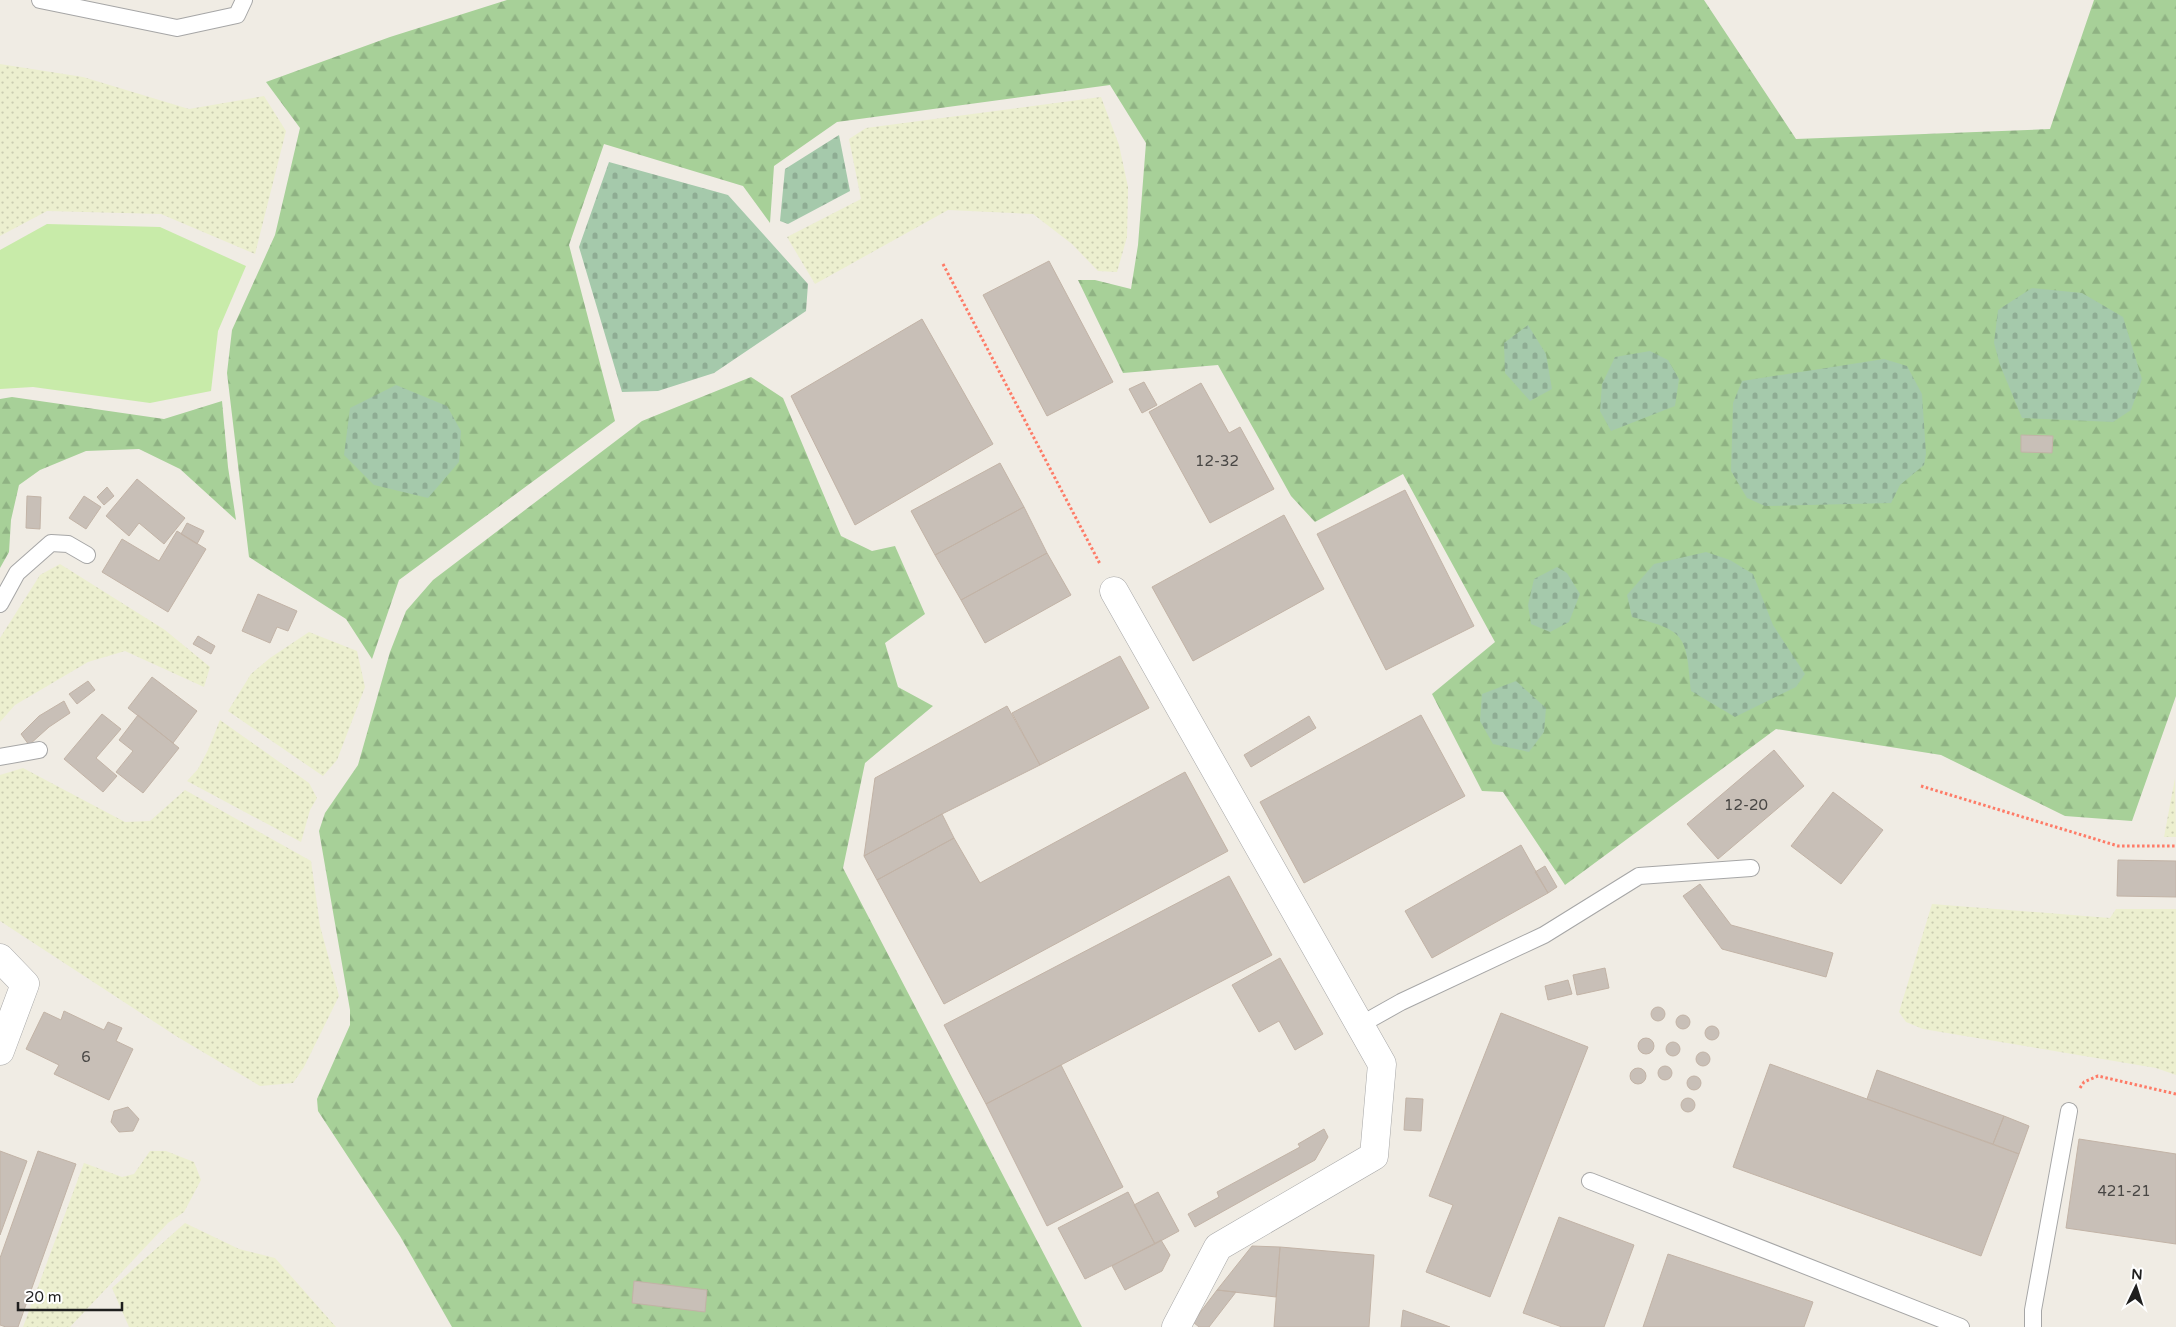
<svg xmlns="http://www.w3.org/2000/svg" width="2176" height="1327" viewBox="0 0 2176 1327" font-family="'Varela Round',sans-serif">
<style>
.farmland{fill:url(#farmland-dots)}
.grass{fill:#c8eba9}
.forest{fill:url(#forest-firs)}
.cemetery{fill:url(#cemetery-stones)}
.building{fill:#c8bfb7;stroke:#c2b3a6}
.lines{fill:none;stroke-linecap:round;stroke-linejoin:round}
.service-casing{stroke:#a6a6a6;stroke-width:18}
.minor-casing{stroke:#a6a6a6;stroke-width:29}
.path{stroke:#fe7b67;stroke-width:3;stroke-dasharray:2.5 2.5;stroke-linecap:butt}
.service{stroke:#fff;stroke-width:16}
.minor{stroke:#fff;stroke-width:28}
.labels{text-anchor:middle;stroke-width:4;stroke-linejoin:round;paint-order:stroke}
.number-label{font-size:15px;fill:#494745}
</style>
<defs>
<pattern id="farmland-dots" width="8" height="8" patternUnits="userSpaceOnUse" patternTransform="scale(1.25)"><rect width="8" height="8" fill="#ecefcf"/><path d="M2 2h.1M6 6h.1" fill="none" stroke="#caccb1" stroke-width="1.8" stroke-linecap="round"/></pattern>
<pattern id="forest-firs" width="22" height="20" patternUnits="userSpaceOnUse" patternTransform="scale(1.25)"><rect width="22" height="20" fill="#a7d098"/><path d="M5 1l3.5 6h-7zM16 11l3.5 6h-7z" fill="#8fb283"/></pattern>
<pattern id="cemetery-stones" width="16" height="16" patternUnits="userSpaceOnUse" patternTransform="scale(1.25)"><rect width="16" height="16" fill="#a5c9ab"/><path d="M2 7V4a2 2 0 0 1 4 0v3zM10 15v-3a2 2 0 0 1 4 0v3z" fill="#8eac93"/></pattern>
</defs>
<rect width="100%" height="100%" fill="#f0ece4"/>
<!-- farmland -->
<path class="farmland" d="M0 64 83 77 189 109 264 96 286 131 255 254 161 214 47 211 0 236Z
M1101 97 1119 145 1128 187 1127 237 1117 272 1098 271 1072 244 1033 214 948 210 815 284 787 237 861 199 849 139 866 128Z
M60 564 165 630 210 667 204 687 125 651 88 662 15 705 0 722V638L40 575Z
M309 632 357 651 365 687 337 760 323 776 228 711 251 674 270 658Z
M220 720 309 783 317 798 310 810 301 842 187 781 198 769 208 750Z
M23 768 125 822 150 821 185 790 311 861 320 926 339 996 304 1067 293 1083 260 1086 176 1036 0 921V775Z
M2175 778 2176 837H2164Z
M1932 904 2110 918 2116 909H2176V1075L2156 1068 1923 1029 1906 1022 1899 1012Z
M150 1151H166L194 1162 201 1180 184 1212 168 1223 70 1327H23L84 1163 122 1177 134 1174Z
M185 1223 239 1249 275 1258 336 1327H129L112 1288Z"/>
<!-- grass -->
<path class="grass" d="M47 224 160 227 246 266 218 331 211 391 150 403 33 387 0 389V250Z"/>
<!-- forest -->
<path class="forest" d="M507 0H1704L1796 139 2050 129 2094 0H2176V696L2132 821 2065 816 1941 755 1776 729 1565 885 1503 792 1482 791 1432 694 1495 642 1403 474 1315 522 1291 496 1218 365 1123 373 1078 280H1095L1131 289 1138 245 1146 143 1110 85 837 122 774 166 770 223 743 186 604 144 569 245 615 421 399 580 372 659 346 619 249 557 227 373 232 330 275 235 300 128 266 82 390 37Z
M751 377 783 398 841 536 872 551 895 546 925 614 885 643 898 687 933 706 865 763 843 868 1082 1327H452L400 1236 318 1111 317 1099 350 1025V1010L319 831 325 813 358 765 390 652 406 611 433 580 642 421Z
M12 397 164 419 222 401 228 467 236 520 180 469 139 449 86 451 40 470 19 485 11 520 9 552 0 568V399Z"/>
<!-- cemetery -->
<path class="cemetery" d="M839 135 850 191 788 224 780 221 785 169Z
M609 162 728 195 808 284 806 311 714 373 658 391 622 392 579 247Z
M2032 288 2082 293 2123 317 2142 379 2131 410 2113 422 2022 418 2000 365 1994 343 1998 310Z
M1528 325 1546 354 1552 389 1530 401 1505 373 1504 343Z
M1650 351 1668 360 1679 379 1675 406 1611 431 1600 411 1602 384 1615 357Z
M1884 359 1907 366 1922 394 1926 454 1924 465 1900 485 1891 503 1765 506 1747 498 1731 471 1733 403 1742 381Z
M396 385 447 406 461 431 459 462 428 498 374 485 344 455 350 408Z
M1706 552 1730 560 1753 574 1773 625 1805 674 1796 687 1735 717 1691 691C1686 636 1687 631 1632 617L1627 595 1654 564Z
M1557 567 1567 573 1580 594 1569 622 1550 632 1531 624 1528 605 1534 579Z
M1516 681 1546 708 1544 732 1529 752 1493 744 1480 721 1482 694Z"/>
<!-- building -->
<path class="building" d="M1049 261 1113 382 1047 416 983 295Z
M922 319 993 444 855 525 791 396Z
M1144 382 1157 405 1142 413 1129 389Z
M1201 383 1229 433 1240 427 1274 489 1210 523 1149 412Z
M2021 435 2053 436 2052 453 2021 452Z
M1000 463 1024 507 935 555 911 511Z
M137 479 185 518 164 544 139 523 129 536 106 516Z
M107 487 114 496 104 505 97 497Z
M1405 490 1474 626 1386 670 1317 534Z
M27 496 41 497 40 529 26 528Z
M84 496 101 507 86 529 69 518Z
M1024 507 1047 553 961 600 935 555Z
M1284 515 1324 589 1193 661 1152 587Z
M187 523 204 531 197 544 181 534Z
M177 531 206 549 168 612 102 572 122 539 159 561Z
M1047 553 1071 595 985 643 961 600Z
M258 594 297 611 288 631 277 627 270 643 242 631Z
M198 636 215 646 211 654 193 644Z
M1120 656 1149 708 1040 765 1012 713Z
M152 677 197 711 173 743 128 708Z
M88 681 95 690 77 704 69 694Z
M64 701 70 713 49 727 29 745 21 734 39 716Z
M1007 706 1040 765 942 814 864 856 875 778Z
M102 714 121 729 96 758 117 776 103 792 64 759Z
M138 715 179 748 143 793 116 772 133 751 119 740Z
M1421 715 1465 796 1304 883 1260 802Z
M1309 716 1316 728 1251 767 1244 755Z
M1774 750 1804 786 1718 859 1687 824Z
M1185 772 1228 851 944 1004 877 880 954 838 980 883Z
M1833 792 1883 830 1841 884 1791 846Z
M942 814 954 838 877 880 864 856Z
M1521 845 1548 893 1432 958 1405 911Z
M2118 860 2176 861V897L2117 896Z
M1545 866 1557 887 1548 893 1535 872Z
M1229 876 1272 955 986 1104 944 1025Z
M1700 884 1731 925 1833 953 1826 977 1722 949 1683 896Z
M1280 958 1323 1034 1295 1050 1279 1021 1259 1032 1232 985Z
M1605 968 1609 988 1577 995 1573 975Z
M1568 980 1572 994 1548 1000 1545 986Z
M1651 1014a7 7 0 1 1 14 0a7 7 0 1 1-14 0Z
M64 1011 104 1030 108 1022 122 1028 116 1041 133 1049 109 1100 54 1074 59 1065 26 1049 44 1012 61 1020Z
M1501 1013 1588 1047 1490 1297 1426 1272 1453 1205 1429 1196Z
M1676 1022a7 7 0 1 1 14 0a7 7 0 1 1-14 0Z
M1705 1033a7 7 0 1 1 14 0a7 7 0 1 1-14 0Z
M1638 1046a8 8 0 1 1 16 0a8 8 0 1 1-16 0Z
M1666 1049a7 7 0 1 1 14 0a7 7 0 1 1-14 0Z
M1696 1059a7 7 0 1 1 14 0a7 7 0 1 1-14 0Z
M1770 1064 2019 1154 1981 1256 1733 1167Z
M1061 1065 1123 1187 1047 1226 986 1104Z
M1658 1073a7 7 0 1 1 14 0a7 7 0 1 1-14 0Z
M1630 1076a8 8 0 1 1 16 0a8 8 0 1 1-16 0Z
M1877 1070 2004 1116 1993 1144 1867 1099Z
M1687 1083a7 7 0 1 1 14 0a7 7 0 1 1-14 0Z
M1681 1105a7 7 0 1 1 14 0a7 7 0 1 1-14 0Z
M1406 1098 1423 1099 1421 1131 1404 1130Z
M128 1107 139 1119 133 1131 119 1132 111 1122 114 1111Z
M2004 1116 2029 1126 2019 1154 1993 1144Z
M1324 1129 1328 1137 1315 1160 1195 1227 1188 1214 1219 1197 1217 1192 1300 1147 1298 1144Z
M2079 1139 2176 1154V1244L2066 1228Z
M0 1151 27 1161 0 1235Z
M38 1151 76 1164 18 1327H6L0 1325V1258Z
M1128 1192 1155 1244 1085 1279 1058 1228Z
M1158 1192 1179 1231 1155 1244 1134 1205Z
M1559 1217 1634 1245 1604 1327H1562L1523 1313Z
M1161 1240 1170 1255 1162 1271 1125 1290 1112 1266Z
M1252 1246 1280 1247 1276 1297 1217 1290Z
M1280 1247 1374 1255 1369 1327H1274Z
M1668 1254 1813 1302 1804 1327H1643Z
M634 1281 707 1290 705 1312 632 1303Z
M1217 1290 1236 1292 1209 1327H1199L1193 1322Z
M1403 1310 1450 1327H1401Z"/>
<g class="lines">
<defs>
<path id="service" d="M40 0 177 28 237 15 244 0
M0 604 17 573 51 543 68 544 87 555
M0 757 39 750
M1360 1025 1401 1002 1544 935 1639 876 1751 868
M1590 1181 1961 1327
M2033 1327V1310L2069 1111"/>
<path id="minor" d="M1114 591 1382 1064 1374 1156 1218 1247 1176 1327
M0 958 25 984 0 1051"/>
</defs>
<!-- service casing -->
<use href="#service" class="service-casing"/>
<!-- minor casing -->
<use href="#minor" class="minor-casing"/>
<!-- path -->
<path class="path" d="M943 264 1100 564
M1921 786 2118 846H2176
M2080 1088 2084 1082 2098 1076 2176 1094"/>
<!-- service -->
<use href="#service" class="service"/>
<!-- minor -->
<use href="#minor" class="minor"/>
</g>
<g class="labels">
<!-- number labels -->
<g class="number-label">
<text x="1217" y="466">12-32</text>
<text x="1746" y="810">12-20</text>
<text x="86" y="1062">6</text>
<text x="2124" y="1196">421-21</text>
</g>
</g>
<!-- north arrow -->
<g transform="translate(2136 1287) rotate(4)" stroke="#ffffff" stroke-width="4" paint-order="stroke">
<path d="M0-4L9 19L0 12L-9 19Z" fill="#1f1f1f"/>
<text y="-8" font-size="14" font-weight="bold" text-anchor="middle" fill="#1f1f1f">N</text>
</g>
<!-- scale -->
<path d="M18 1302v8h104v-8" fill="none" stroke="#1f1f1f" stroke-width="2.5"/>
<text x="25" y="1302" font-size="15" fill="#1f1f1f" stroke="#ffffff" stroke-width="4" paint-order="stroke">20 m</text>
</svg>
